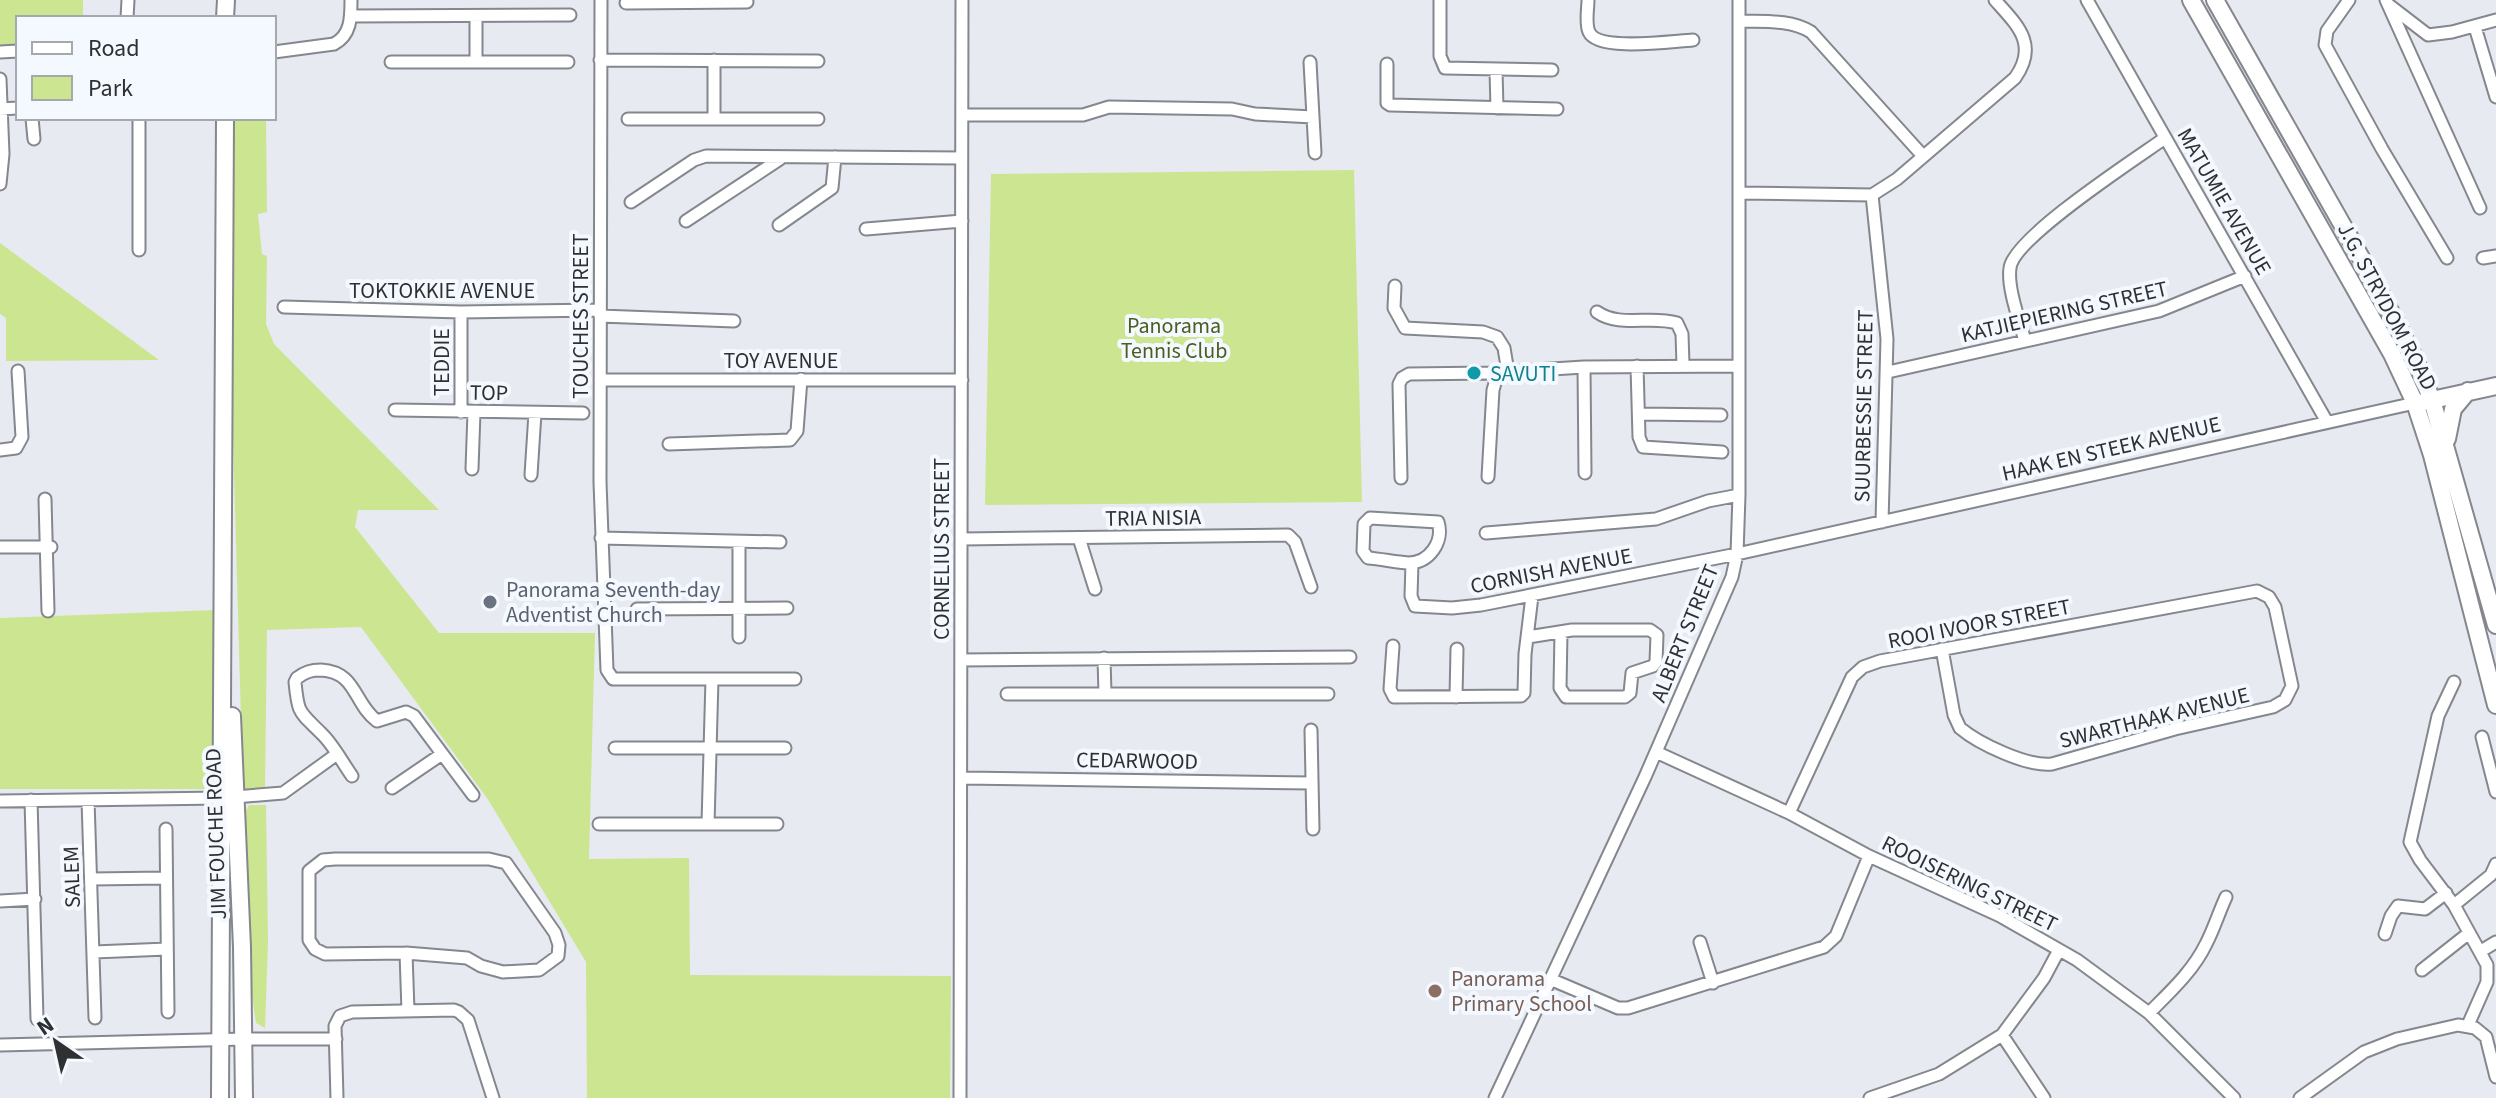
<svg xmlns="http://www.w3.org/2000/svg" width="2496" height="1098" viewBox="0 0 2496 1098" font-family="'Source Sans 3',sans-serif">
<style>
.green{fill:#cce591}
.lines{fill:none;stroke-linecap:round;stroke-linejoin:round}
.street-casing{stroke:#84878d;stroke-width:15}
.secondary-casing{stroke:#84878d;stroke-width:20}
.street{stroke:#fff;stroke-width:11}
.secondary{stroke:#fff;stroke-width:16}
.culture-dot{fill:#0f9aa8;stroke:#f4f8ff;stroke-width:3}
.worship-dot{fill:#6b7280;stroke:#f4f8ff;stroke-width:3}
.education-dot{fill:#8d6e63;stroke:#f4f8ff;stroke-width:3}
.labels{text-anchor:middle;stroke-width:8;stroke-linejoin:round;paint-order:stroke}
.street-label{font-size:22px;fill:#2f3032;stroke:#f4f8ff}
.park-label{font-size:22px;fill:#4d5d1f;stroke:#f4f8ff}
.culture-label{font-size:22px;fill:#0d838f;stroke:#f4f8ff;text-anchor:start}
.worship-label{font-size:22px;fill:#5b616d;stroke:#f4f8ff;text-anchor:start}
.education-label{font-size:22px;fill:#785e54;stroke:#f4f8ff;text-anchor:start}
</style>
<rect width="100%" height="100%" fill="#e7eaf1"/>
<!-- green -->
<path class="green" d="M0 0H83V18H18V45H0Z
M232 118H266L267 212 258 214 262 254 267 256 266 324 274 344 439 510H358L355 527 439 633H595L589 859 689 858 690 975 951 976 950 1098H587L586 962 487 798 361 627 267 630 265 788 243 791 232 401Z
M1354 170 1362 502 985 505 991 174Z
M0 243 159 360 6 361V318L0 314Z
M215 610 213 789H0V618Z
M249 805H266L268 942 265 1028 256 1023 251 988 242 818Z"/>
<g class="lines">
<defs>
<path id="street" d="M601 0 600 482 607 670 613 679H795
M1440 0V56L1445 68 1552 70
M1588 0C1588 9 1585 23 1589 32 1598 52 1672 41 1693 40
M2087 0 2327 422
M2349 0 2327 31 2325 45 2382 149 2447 258
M2386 0 2480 208
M626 3 747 2
M2389 5 2428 35 2452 32 2496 20
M351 16 570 15
M127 18 128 0
M1739 21C1763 22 1790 19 1811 32L1923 156
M2475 27 2496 97
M0 52 18 51
M274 52 334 44C351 35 351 18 351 0
M600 60 818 61
M714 60V119
M391 62H568
M476 62V16
M1310 62 1315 153
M1387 64V103L1390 105 1557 109
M1496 70 1497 108
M0 79 3 154 0 184
M0 109 18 108
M962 115H1083L1109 107 1232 109 1255 114 1313 117
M32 118 34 139
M139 118V250
M628 119H818
M1739 193 1872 195 1897 179 2015 78C2039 44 2017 25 1995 0
M1872 195 1887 339 1882 522
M631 202 694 160 706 156 961 158
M686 221 780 159
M779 225 832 188 835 157
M866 229 962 221
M2483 258 2496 256
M1395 286 1394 308 1405 328 1483 332 1497 337 1504 348 1508 372
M284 307 461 312 600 310
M1597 312C1620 328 1650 315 1677 323L1682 334 1683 365
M600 316 734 321
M2025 341C2020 322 2007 288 2010 268 2013 238 2137 158 2165 138
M1637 366 1639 437 1643 447 1722 452
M1584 367 1585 473
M1888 372 2159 311 2245 276
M600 380H962
M395 410 583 413
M461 412V312
M1639 414 1721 415
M669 444 790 440 797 431 801 379
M0 450 16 448 22 437 18 371
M472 469 474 412
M531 475 535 413
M1488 477 1493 390 1498 373
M1401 478 1399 384 1402 378 1409 374 1489 373 1584 367 1739 366
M45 499 48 611
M1370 518 1438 522C1444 541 1430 563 1408 563 1395 562 1381 559 1368 558L1363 551 1364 524Z
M1486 533 1656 519 1708 501 1739 495
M601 538 780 542
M1079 538 1095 589
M962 539 1288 535 1295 542 1311 587
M0 547H51
M1412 563 1411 596 1415 606 1452 608 1481 605 1737 554 2415 403
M637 609 787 608
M739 637V542
M1528 637 1572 630H1650L1657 635 1656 662 1653 666 1632 673 1630 693 1625 697H1566L1560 688 1561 632
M1393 646 1390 689 1394 697 1521 696 1524 693 1525 654 1532 596
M1104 658 1105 694
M961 660 1350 657
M2454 682 2438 716 2410 842 2420 860 2454 905 2487 965V982L2468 1025
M1007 694H1328
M1456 697 1457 649
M1311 730 1313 829
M2482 737 2496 792
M615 748H785
M1656 752 1789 813 1869 856 2000 916 2077 960 2149 1013 2234 1098
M352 776C342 762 333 744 321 733 299 711 298 714 295 682L297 678C305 672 311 670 321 670 357 672 353 703 377 721L406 712 414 716 473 795
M961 778 1312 783
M392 788 442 754
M31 800 37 1019
M88 800 95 1018
M0 801 222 798 283 793 337 754
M1789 813 1852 677 1863 667 1880 661 2257 591 2269 597 2275 607 2292 686 2285 700 2273 707 2175 729 2052 764C2028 767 1979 744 1960 728L1954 715 1942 649
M599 824H777
M708 824 712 679
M166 829 168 1012
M335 859H489L506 863 555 933 559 945 558 956 539 970 503 972 481 966 467 958 406 953 325 954 315 949 309 940V871L323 860Z
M91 879 166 878
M0 901 35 899
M2454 905 2491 875 2496 864
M2385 934 2391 916 2398 906 2425 909 2446 893
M1700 942 1713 983
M2481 951 2496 942
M94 952 167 949
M406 953 408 1011
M2422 970 2469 933
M1550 979 1618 1008H1628L1824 947 1836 936 1869 856
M2149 1013C2170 992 2193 971 2206 944 2214 929 2219 912 2226 897
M2002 1035 2044 1098
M0 1045 245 1039H336
M337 1098 335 1026 340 1016 352 1012 454 1010 459 1012 468 1020 493 1098
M960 1098 962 0
M1495 1098 1645 777 1732 577 1737 554 1739 495V0
M1870 1098 1939 1074 2002 1035 2044 978 2059 950
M2300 1098 2364 1052 2397 1039 2458 1025 2475 1028 2486 1037 2496 1077"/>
<path id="secondary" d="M2191 0 2392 354 2415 403 2432 455 2496 705
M2215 0 2377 286 2414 357 2432 400 2496 625
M225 18 226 0
M2423 402 2496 386
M2447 439 2453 409 2468 391
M232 716 242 947 244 1098
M220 1098 225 118"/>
</defs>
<!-- street casing -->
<use href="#street" class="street-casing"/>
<!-- secondary casing -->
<use href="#secondary" class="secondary-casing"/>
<!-- street -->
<use href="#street" class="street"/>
<!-- secondary -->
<use href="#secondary" class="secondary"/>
</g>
<!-- markers -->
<circle class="culture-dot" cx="1474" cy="373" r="8"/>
<circle class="worship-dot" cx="490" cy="602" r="8"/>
<circle class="education-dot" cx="1435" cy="991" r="8"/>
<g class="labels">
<!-- street labels -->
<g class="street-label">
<text transform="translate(2225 201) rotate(60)" y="8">MATUMIE AVENUE</text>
<text x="442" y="298">TOKTOKKIE AVENUE</text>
<text transform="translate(2388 306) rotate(62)" y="8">J.G. STRYDOM ROAD</text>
<text transform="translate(2064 311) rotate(-13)" y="8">KATJIEPIERING STREET</text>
<text transform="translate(580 316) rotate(-90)" y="8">TOUCHES STREET</text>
<text x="781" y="368">TOY AVENUE</text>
<text transform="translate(441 362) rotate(-90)" y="8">TEDDIE</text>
<text transform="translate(489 392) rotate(1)" y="8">TOP</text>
<text transform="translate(1863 406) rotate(-89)" y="8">SUURBESSIE STREET</text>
<text transform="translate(2111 448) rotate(-13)" y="8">HAAK EN STEEK AVENUE</text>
<text transform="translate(1153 517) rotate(-1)" y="8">TRIA NISIA</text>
<text transform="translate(941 549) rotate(-90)" y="8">CORNELIUS STREET</text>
<text transform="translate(1551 570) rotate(-11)" y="8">CORNISH AVENUE</text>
<text transform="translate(1979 623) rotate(-11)" y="8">ROOI IVOOR STREET</text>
<text transform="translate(1684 633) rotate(-68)" y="8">ALBERT STREET</text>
<text transform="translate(2154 717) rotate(-14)" y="8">SWARTHAAK AVENUE</text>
<text transform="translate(1137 760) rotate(1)" y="8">CEDARWOOD</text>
<text transform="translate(215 834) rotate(-92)" y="8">JIM FOUCHE ROAD</text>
<text transform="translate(71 877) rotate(-92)" y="8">SALEM</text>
<text transform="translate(1970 883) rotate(26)" y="8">ROOISERING STREET</text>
</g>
<!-- park labels -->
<g class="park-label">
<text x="1174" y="333">Panorama<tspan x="1174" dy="25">Tennis Club</tspan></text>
</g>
<!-- culture labels -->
<g class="culture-label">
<text x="1490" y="381">SAVUTI</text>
</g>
<!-- worship labels -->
<g class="worship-label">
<text x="506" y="597">Panorama Seventh-day<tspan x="506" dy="25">Adventist Church</tspan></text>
</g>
<!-- education labels -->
<g class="education-label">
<text x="1451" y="986">Panorama<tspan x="1451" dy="25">Primary School</tspan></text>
</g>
</g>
<!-- legend -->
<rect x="16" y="16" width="260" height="104" fill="#f4f8ff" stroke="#a5a8ad" stroke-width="2"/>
<rect x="32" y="42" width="40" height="12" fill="#ffffff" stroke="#a5a8ad" stroke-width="2"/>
<text x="88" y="56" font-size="24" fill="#2f3032">Road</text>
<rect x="32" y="76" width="40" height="24" fill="#cce591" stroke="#a5a8ad" stroke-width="2"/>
<text x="88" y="96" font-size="24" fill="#2f3032">Park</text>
<!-- north arrow -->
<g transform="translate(56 1042) rotate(326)" stroke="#f4f8ff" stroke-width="6" paint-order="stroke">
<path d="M0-6L14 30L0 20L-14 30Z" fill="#2f3032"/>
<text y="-12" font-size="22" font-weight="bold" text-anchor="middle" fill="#2f3032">N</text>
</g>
</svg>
